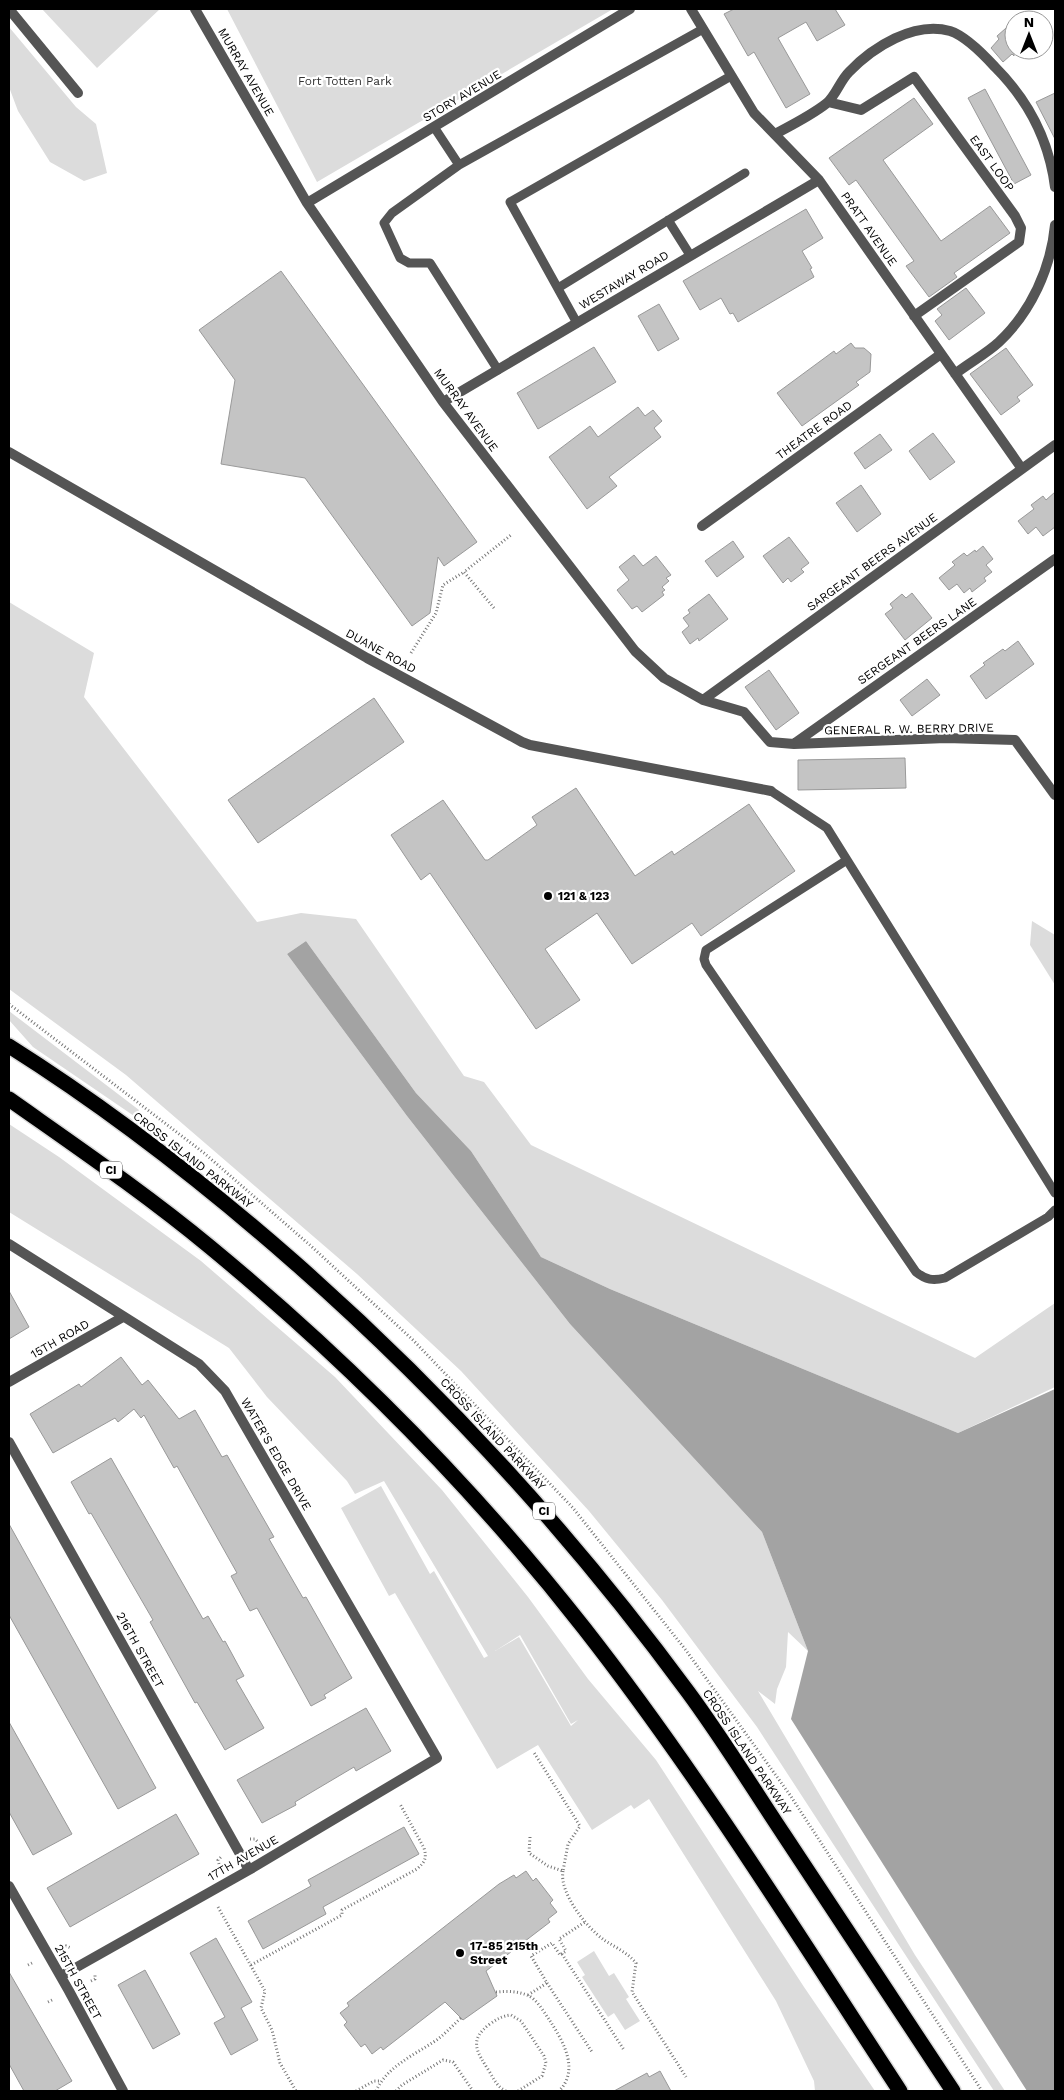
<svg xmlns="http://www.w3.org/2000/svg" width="1064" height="2100" viewBox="0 0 1064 2100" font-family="'Work Sans',sans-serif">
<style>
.green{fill:#dcdcdc;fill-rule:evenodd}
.water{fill:#a3a3a3}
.building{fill:#c4c4c4;stroke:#999}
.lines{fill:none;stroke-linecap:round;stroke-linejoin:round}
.highway-casing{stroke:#dbdbdb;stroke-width:18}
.path{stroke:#777;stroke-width:3;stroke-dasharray:1 2.5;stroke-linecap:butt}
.lane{stroke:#555;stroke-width:9}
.street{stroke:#555;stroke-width:10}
.highway{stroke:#000;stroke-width:15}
.poi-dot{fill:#000;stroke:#fff;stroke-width:2}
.labels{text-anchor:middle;stroke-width:4.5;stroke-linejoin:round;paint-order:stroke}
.shield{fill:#fff;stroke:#4c4c4c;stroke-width:1}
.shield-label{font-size:11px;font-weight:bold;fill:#000}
.street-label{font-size:12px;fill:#000;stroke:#fff}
.park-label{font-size:12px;fill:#333;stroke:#fff}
.poi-label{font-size:12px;font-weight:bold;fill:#000;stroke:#fff;text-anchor:start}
</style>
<rect width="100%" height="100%" fill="#fff"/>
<!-- green -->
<path class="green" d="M42 9H160L97 68Z
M227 9H613L317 182Z
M9 27 76 107 96 124 107 173 84 181 50 162 18 111 9 87Z
M9 602 94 653 84 697 257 922 301 913 356 919 464 1076 484 1082 531 1145 975 1358 1055 1303V1387L958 1433 610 1289 541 1257 471 1151 416 1093 306 941 287 954 407 1116 570 1324 762 1532 808 1651 788 1632 786 1667 777 1689 775 1704 758 1691 915 1955 1005 2091H994L757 1727 662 1600 589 1511 461 1371 357 1274 126 1075 9 989Z
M1032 921 1055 935V985L1030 945Z
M9 1011 139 1110 137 1118 33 1047 9 1020Z
M9 1124 59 1157 201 1261 335 1377 442 1490 528 1597 588 1679 656 1760 804 1987 875 2091H815L814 2081 776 2001 649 1799 634 1809 631 1805 592 1830 538 1745 497 1769 395 1593 389 1596 341 1508 381 1486 430 1574 434 1571 484 1658 488 1656 384 1481 355 1494 347 1481 267 1397 229 1348 9 1212ZM520 1635 571 1724 578 1720 571 1726 519 1637 495 1651Z
M594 1951 609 1976 614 1973 629 1997 626 1999 640 2021 625 2030 614 2013 608 2017 582 1977 585 1975 577 1962Z"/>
<!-- water -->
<path class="water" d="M306 941 416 1093 471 1151 541 1257 610 1289 958 1433 1055 1389V2091H1027L791 1719 808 1651 762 1532 570 1324 407 1116 287 954Z"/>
<!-- building -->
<path class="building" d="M734 9H835L845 25 817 41 806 22 778 38 810 94 786 108 754 52 748 56 724 14Z
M1014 21V56L1012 54 1003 62 991 48 999 39 997 36Z
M985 89 1031 175 1014 184 968 98Z
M1055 93V139L1036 102Z
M914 98 933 124 883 160 941 241 990 206 1010 233 954 273 957 277 929 297 906 266 914 261 856 180 849 185 829 158Z
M806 209 823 238 802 251 812 268 810 269 814 277 738 322 733 313 730 314 721 298 700 310 683 281Z
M281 271 477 542 444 566 438 557 430 613 412 626 305 478 221 464 235 380 199 330Z
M966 288 985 313 949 340 935 321 942 315 937 309Z
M659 304 679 339 658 351 638 316Z
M851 343 855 348H864L871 354 870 372 856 382 859 385 802 426 777 393 834 351 836 354Z
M594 347 616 382 538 429 517 393Z
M1006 348 1033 385 1017 397 1020 401 1001 415 970 374Z
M638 407 645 416 653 410 662 421 654 428 661 437 609 477 617 486 587 509 549 457 590 426 598 437Z
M933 433 955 462 930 480 909 451Z
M880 434 892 450 865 469 854 453Z
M861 485 881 514 857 532 836 503Z
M1055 492V527L1043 536 1036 527 1028 534 1018 521 1034 509 1031 505 1043 496 1046 500Z
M789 537 809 563 801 569 804 572 791 582 788 578 783 583 763 556Z
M733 541 744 557 717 577 705 561Z
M983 546 993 559 986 565 992 572 984 578 986 581 972 592 970 588 964 593 957 584 949 590 939 578 955 565 952 562 964 553 967 556 975 550 976 552Z
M634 555 643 566 656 556 671 575 666 578 669 581 662 587 665 590 662 592 664 595 642 612 637 606 632 609 617 590 629 580 619 567Z
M912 593 932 618 905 640 885 614 893 608 890 604 902 594 906 598Z
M709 594 728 619 699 641 698 638 690 644 682 632 689 626 683 618 690 613 688 610Z
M1018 641 1034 664 986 699 970 676 985 665 983 663 1003 649 1005 651Z
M769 670 799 713 776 730 745 687Z
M927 679 940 695 912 716 900 700Z
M374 698 404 742 258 843 228 800Z
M905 758 906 788 798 790V760Z
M576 788 635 876 672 851 674 855 749 804 795 871 701 936 692 923 632 964 597 913 545 949 580 1000 536 1029 430 873 421 880 391 835 443 800 485 860H488L537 825 532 817Z
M9 1291 29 1327 9 1339Z
M121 1357 142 1385 148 1380 179 1419 195 1410 222 1457 227 1455 239 1476 274 1537 269 1539 303 1598 306 1597 352 1678 324 1695 326 1698 311 1706 257 1608 250 1611 231 1576 237 1573 177 1466 174 1468 144 1415 141 1418 134 1409 118 1422 115 1418 53 1453 30 1414 79 1384 81 1387Z
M111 1458 203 1619 208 1616 223 1642 225 1641 244 1676 236 1680 264 1728 225 1750 197 1702 195 1703 150 1622 153 1620 91 1513 89 1514 71 1482Z
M9 1524 156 1788 118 1809 9 1615Z
M366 1708 391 1751 356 1771 354 1767 295 1802 296 1805 262 1823 237 1780Z
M9 1722 72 1834 33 1855 9 1812Z
M176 1814 199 1854 70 1927 47 1888Z
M404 1827 419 1854 323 1907 326 1914 263 1949 248 1921 311 1886 308 1880Z
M526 1871 533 1881 536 1878 553 1900 550 1903 557 1912 548 1919 550 1922 486 1971 497 1996 463 2020 445 2002 383 2050 381 2047 372 2054 365 2044 361 2047 344 2025 347 2022 340 2013 349 2006 347 2003 499 1884 514 1875 516 1878Z
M216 1938 252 2002 241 2008 258 2040 231 2055 214 2023 225 2017 190 1953Z
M145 1970 180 2034 153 2049 118 1985Z
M9 1972 72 2081 55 2091H24L9 2064Z
M660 2071 671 2091H614L647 2073 649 2077Z"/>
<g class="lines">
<defs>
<path id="highway" d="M9 1046C109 1109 204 1183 293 1261 441 1391 571 1533 688 1692 722 1738 752 1787 784 1835 840 1920 897 2006 953 2091
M9 1099C77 1147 146 1194 210 1247 347 1360 474 1488 584 1628 699 1775 798 1935 900 2091"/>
</defs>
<!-- highway casing -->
<use href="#highway" class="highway-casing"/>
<!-- path -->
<path class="path" d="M494 608 464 572 511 535
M411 653 436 613 443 585 464 572
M9 1004 204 1153 311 1246 414 1341 573 1508 685 1649 790 1795 982 2091
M530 1837 529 1853 548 1866 563 1871 568 1844 580 1826 533 1751
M250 1839H255L258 1842
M219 1864 218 1860 221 1857
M563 1871C559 1893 587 1928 604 1940 615 1947 628 1953 636 1963L632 1992 686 2077
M218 1907 265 1991 261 2008 272 2030 280 2063 296 2091
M62 1947 66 1946 71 1948
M562 1954 624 2050
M28 1965 32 1963
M251 1965 342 1915V1910L417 1869C425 1862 427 1858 424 1848L400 1804
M91 1981 95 1979V1974
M547 1983 592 2052
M496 1992C506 1991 517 1991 527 1995 537 1999 544 2012 550 2021 563 2041 580 2070 559 2091
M528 1995 547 1983 531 1956 552 1943 560 1955 566 1951 559 1939 585 1922
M48 2002 54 1999
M356 2091 374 2081H381
M376 2091C388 2065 415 2055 438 2039 446 2033 453 2025 461 2018
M396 2091 402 2085 443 2060 453 2062 473 2091
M506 2091C497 2087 494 2079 489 2071 477 2052 468 2040 490 2024 497 2019 502 2016 511 2015L521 2021 544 2056 546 2063 542 2076 518 2091"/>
<!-- lane -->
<path class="lane" d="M434 127 459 165 703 29
M459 165 392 213 384 223 400 258 409 263H430L498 370
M668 220 690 255
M558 288 745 173
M577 323 510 202 731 76
M771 791 827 828 1055 1193
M847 860 706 950 704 959 706 965 916 1272C926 1280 933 1281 945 1278L1048 1217 1055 1210"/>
<!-- street -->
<path class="street" d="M9 9 78 93
M195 9 307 203 443 402 635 651 664 678 703 700 744 712 770 742 794 744 946 738 1015 740 1055 795
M691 9 754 113 819 180 1022 469
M828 102 861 110 914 77 1015 216 1021 228 1019 242 914 316
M775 134C792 125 812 115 827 103 836 95 840 81 849 72 873 47 914 21 950 31 966 36 984 55 995 67 1028 100 1049 140 1055 187
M307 203 630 9
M955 374C969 363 986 354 999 342 1031 312 1051 268 1055 225
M443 402 819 180
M9 452 367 658 522 742 530 745 771 791
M702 526 941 354
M703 700 1055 445
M795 743 1055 559
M9 1244 199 1364 225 1391 437 1758 249 1870 61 1976
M9 1382 123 1317
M9 1442 249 1870
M9 1886 69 1991 123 2091"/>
<!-- highway -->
<use href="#highway" class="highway"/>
</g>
<!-- markers -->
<g class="poi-dot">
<circle cx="548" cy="896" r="5"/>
<circle cx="460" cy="1953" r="5"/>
</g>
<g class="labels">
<!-- shield labels -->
<g class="shield">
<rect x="100" y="1161.5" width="22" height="17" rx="4"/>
<rect x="533" y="1502.5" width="22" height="17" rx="4"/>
</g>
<g class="shield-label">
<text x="111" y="1174">CI</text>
<text x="544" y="1515">CI</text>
</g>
<!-- street labels -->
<g class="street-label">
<text transform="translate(246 72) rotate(60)" y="4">MURRAY AVENUE</text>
<text transform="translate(462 96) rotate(-31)" y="4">STORY AVENUE</text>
<text transform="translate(992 163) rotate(54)" y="4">EAST LOOP</text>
<text transform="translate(869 229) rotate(55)" y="4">PRATT AVENUE</text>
<text transform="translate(624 280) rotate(-31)" y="4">WESTAWAY ROAD</text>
<text transform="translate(466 410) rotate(54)" y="4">MURRAY AVENUE</text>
<text transform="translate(814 430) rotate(-36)" y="4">THEATRE ROAD</text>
<text transform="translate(872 562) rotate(-36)" y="4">SARGEANT BEERS AVENUE</text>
<text transform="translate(917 641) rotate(-35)" y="4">SERGEANT BEERS LANE</text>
<text transform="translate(381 651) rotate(29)" y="4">DUANE ROAD</text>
<text transform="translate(909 729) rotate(-1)" y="4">GENERAL R. W. BERRY DRIVE</text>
<text transform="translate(193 1160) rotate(38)" y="4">CROSS ISLAND PARKWAY</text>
<text transform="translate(60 1339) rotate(-30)" y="4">15TH ROAD</text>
<text transform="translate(493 1434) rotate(47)" y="4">CROSS ISLAND PARKWAY</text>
<text transform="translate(276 1454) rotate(60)" y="4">WATER'S EDGE DRIVE</text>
<text transform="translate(140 1650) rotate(61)" y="4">216TH STREET</text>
<text transform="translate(747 1752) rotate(56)" y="4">CROSS ISLAND PARKWAY</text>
<text transform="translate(243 1858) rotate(-30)" y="4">17TH AVENUE</text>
<text transform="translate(78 1982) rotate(61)" y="4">215TH STREET</text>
</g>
<!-- park labels -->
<g class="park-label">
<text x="345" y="85">Fort Totten Park</text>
</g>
<!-- poi labels -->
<g class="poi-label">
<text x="558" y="900">121 &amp; 123</text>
<text x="470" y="1950">17-85 215th<tspan x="470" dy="14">Street</tspan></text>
</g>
</g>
<!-- border -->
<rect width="1064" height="2100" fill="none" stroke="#000000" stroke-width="20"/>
<!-- north arrow -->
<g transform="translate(1029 35)"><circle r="24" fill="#ffffff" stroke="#999999"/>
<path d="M0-4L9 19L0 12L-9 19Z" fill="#000000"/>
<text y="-8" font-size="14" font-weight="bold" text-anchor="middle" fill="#000000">N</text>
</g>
</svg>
